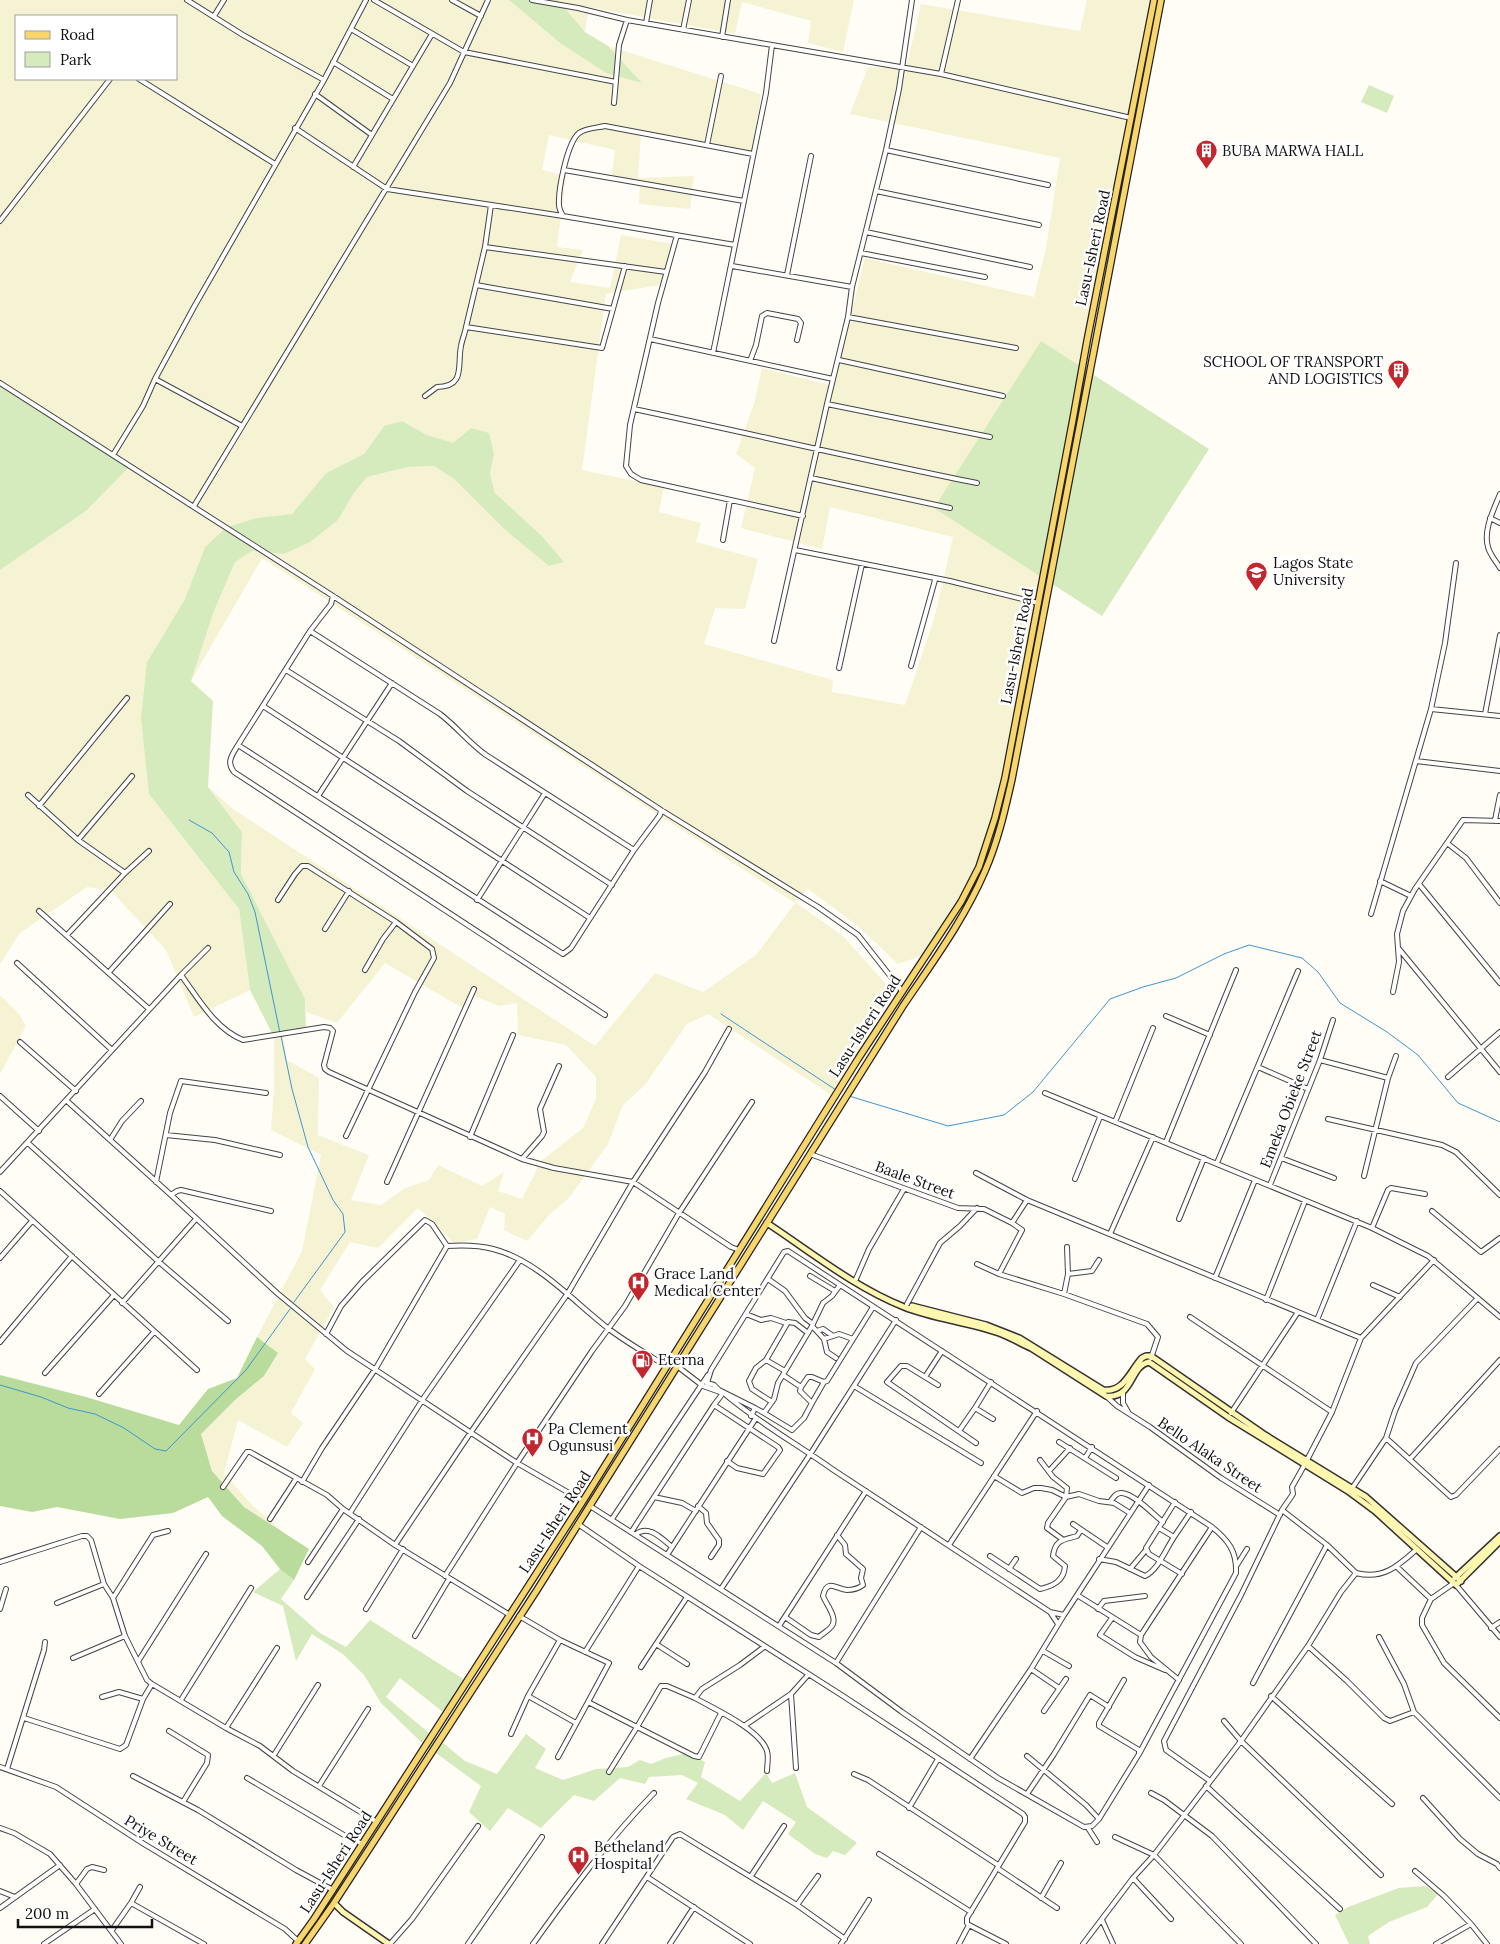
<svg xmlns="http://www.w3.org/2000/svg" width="1500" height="1944" viewBox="0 0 1500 1944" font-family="Lora,serif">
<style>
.farmland{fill:#f6f3d4;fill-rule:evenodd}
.green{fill:#d5ebbd}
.forest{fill:#b9dc9c}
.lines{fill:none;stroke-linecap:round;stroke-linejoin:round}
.stream{stroke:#3f96cf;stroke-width:1}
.street-casing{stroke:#444;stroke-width:6}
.secondary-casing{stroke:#333;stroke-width:8}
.primary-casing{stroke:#222;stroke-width:8}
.street{stroke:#fff;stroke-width:4}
.secondary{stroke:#fff6b0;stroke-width:5}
.primary{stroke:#f9d66b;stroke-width:5.5}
.labels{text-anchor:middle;stroke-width:5;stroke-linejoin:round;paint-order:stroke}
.poi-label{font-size:15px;fill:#111;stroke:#fff;text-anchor:start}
.street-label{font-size:15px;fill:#111;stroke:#fff}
</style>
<rect width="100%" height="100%" fill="#fffdf5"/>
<!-- farmland -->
<path class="farmland" d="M0 0H509L560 43 606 73 641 82 608 46 761 94 753 154 641 135 638 178 694 176 690 209 639 204 640 183 612 175 615 150 549 135 542 170 566 176 557 247 583 250 570 282 610 288 621 235 672 244 660 285 606 294 582 470 664 487 659 512 701 523 696 542 758 559 745 609 715 608 704 644 833 680 832 692 905 705 934 619 953 537 830 507 822 549 741 528 755 468 736 454 754 404 762 368 833 386 865 258 1034 297 1046 248 1060 158 850 114 868 67 906 69 921 4 1080 31 1087 0H1152L1000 786 987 839 976 868 954 911 924 955 898 964 859 927 807 888 795 902 843 936 893 992 833 1096 708 1014 687 1024 645 1085 623 1105 608 1144 569 1198 549 1215 527 1241 504 1230 505 1214 490 1207 477 1239 454 1243 418 1208 378 1248 350 1242 320 1290 334 1307 305 1359 315 1369 291 1413 303 1423 287 1447 238 1420 224 1473 250 1503 289 1537 244 1507 212 1471 201 1433 235 1400 264 1376 278 1353 257 1337 302 1251 321 1155 271 1130 274 1087V1037L283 1034 287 1060 319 1078 318 1135 369 1155 351 1200 381 1205 405 1188 429 1180 438 1165 482 1186 504 1172 498 1191 522 1199 541 1161 583 1128 596 1099V1077L566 1045 518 1035 517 1003 499 1006 472 995 466 1010 385 963 337 1023 306 1012 305 999 241 874 242 832 208 787 233 809 595 1046 655 973 703 992 756 955 795 903 262 558 191 681 214 611 235 562 252 551 284 554 338 520 354 493 367 477 408 467 434 466 454 479 503 528 564 562 542 536 495 493 490 474 494 454 471 428 453 444 427 435 402 421 384 426 364 454 326 473 292 515 257 518 205 547 185 599 147 662 149 794 239 909 250 990 194 1017 166 950 111 891 87 887 20 933 0 964V570L86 511 0 384ZM16 16H176V79H16Z
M558 0H854L843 52 808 43 811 21 742 2 735 34 589 7 585 32Z
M0 995 20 1015 26 1026 0 1074Z"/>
<!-- green -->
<path class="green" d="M509 0H558L585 32 608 46 642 83 606 73 560 43Z
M1369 85 1394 96 1387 113 1361 102Z
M1041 341 1209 449 1102 616 934 508Z
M0 384 130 466 86 511 0 570Z
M402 421 427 435 453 443 471 428 489 433 494 454 490 474 495 493 542 536 564 562 549 566 503 528 454 479 434 466 408 467 367 477 354 493 338 520 310 542 284 554 252 551 235 562 214 611 191 681 213 701 208 787 242 832 241 874 305 999 306 1028 274 1037 250 990 239 909 149 794 141 718 147 662 185 599 205 547 227 527 257 518 292 514 326 473 364 454 384 426Z
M280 1569 294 1580 281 1599 320 1633 346 1647 370 1620 465 1680 443 1712 400 1678 386 1697 429 1733 422 1743 381 1703 364 1675 344 1655 312 1634 296 1661 283 1606 253 1592Z
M432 1734 465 1761 497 1774 526 1734 546 1749 535 1768 563 1780 596 1769 628 1767 640 1760 651 1764 666 1758 687 1753 705 1762 701 1777 740 1801 766 1773 772 1783 795 1773 807 1807 857 1843 845 1855 833 1851 827 1858 815 1854 788 1834 796 1822 763 1801 743 1830 725 1815 686 1799 698 1783 682 1775 649 1777 645 1784 620 1778 594 1801 574 1795 541 1828 508 1808 490 1831 469 1812 481 1786 425 1745Z
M1426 1886 1438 1894 1427 1907 1389 1922 1368 1936 1370 1944H1349L1335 1915 1348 1907 1399 1888Z"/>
<!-- forest -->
<path class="forest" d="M257 1337 278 1353 264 1376 235 1400 201 1434 212 1471 244 1507 309 1549 294 1580 280 1569 262 1546 222 1516 208 1497 173 1513 120 1519 57 1507 32 1512 0 1506V1375L86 1397 179 1425 208 1389 237 1378Z"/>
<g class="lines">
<!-- stream -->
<path class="stream" d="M189 820 212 833 229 852 234 872 248 894 255 912 280 1033
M721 1014 836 1090
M281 1036 292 1089 308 1147 333 1200 343 1214 345 1232 294 1302
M849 1096 948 1126 1004 1115 1033 1092 1110 999 1143 987 1176 978 1224 954 1249 945 1302 958 1318 972 1340 1003 1387 1032 1418 1055 1458 1103 1500 1122
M0 1385 41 1397 68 1408 95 1414 124 1428 155 1449 166 1451 246 1370 290 1309"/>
<defs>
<path id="street" d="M187 0 243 35 324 80
M374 0 464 52 616 82
M452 0 481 16
M532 0 578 8 627 20 772 45
M214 16 224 0
M646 23 650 0
M351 29 413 66
M683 30 689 0
M722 37 728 0
M333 62 393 99
M941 74 958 0
M139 79 275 164
M315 94 372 135
M614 103 619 45 627 20
M295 128 387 189 563 216
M707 145 721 76
M886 150 1048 185
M353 167 432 34
M564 170 744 201
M876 191 1039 225
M0 221 110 79
M866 232 1030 267
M677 235 658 303 630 425 626 466 631 474 641 480 803 516
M735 245 563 216C561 212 559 209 559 205 558 190 567 143 579 133 586 128 596 128 605 126L753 154
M485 247 491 205
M861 253 985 277
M625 266 602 348 466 327 485 247 666 272
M732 266 852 287
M787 275 811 156
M476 285 613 309
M848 317 1016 348
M650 339 833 379
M713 353 766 93 772 45 941 74 1131 118
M839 360 1003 396
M750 361 756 345 762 316 767 313 798 319 801 323 797 340
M155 379 242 426
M0 383 333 596 661 810 818 907 858 935 902 991
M425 396 437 387C466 387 457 365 461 346 462 340 465 333 466 327
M827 404 990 437
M634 409C748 433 862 460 977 483
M113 455 143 406 155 379 194 307 324 80 366 0
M811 478 950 508
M1500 494C1494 509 1483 530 1488 547 1490 555 1496 561 1500 568
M194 506 450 83 488 0
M1490 518 1500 523
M723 540 730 500
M795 550 950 581 1038 603
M333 596 331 604 310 631 238 745 266 763 563 954 571 948 634 850 660 815 661 810
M310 631 440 714C457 727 469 743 486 755L634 850
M774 641 827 404 848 317 852 287 886 150 899 89 912 0
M911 666 935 580
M839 668 862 564
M286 670 399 741 467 791 612 885
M263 706 590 918
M1431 709 1500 716
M1485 714 1500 635
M238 745C232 755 226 762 234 772L605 1015
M1416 761 1500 771
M28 795 78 840 125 873
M318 796 392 683
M39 806 127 698
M1495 820 1500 795
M78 840 132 776
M1447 843 1466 858 1500 903
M1380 881 1411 896
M1419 884 1500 983
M278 900 295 874 302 866H308L396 922 432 949 434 958 415 992 346 1136
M477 900 545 793
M39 911 149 1009
M1371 914 1431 709 1445 643 1456 563
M325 929 349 891
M67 935 125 873 149 851
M1399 949 1500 1072
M17 963 112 1050
M365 970 383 939 396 922
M109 972 170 904
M181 975 208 948
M1393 992 1399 962 1397 934 1403 911 1415 889 1463 820 1500 821
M1166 1016 1210 1035
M20 1042 76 1091
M1320 1060 1388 1078 1364 1176
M1258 1067 1308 1089
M1448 1077 1500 1032
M1388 1078 1396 1056
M1045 1093 1372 1228 1428 1256 1500 1317
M0 1096 39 1131
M67 1101 171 1195 277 1293 347 1351 517 1463 583 1501
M1328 1119 1442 1145 1456 1152 1500 1195
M1115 1122 1153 1028
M166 1135 215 1140 280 1155
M470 1137 513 1035
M110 1140 122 1121 141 1101
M1166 1142 1236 970
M28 1143 159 1262 228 1321
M810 1154 958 1208 984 1209 1012 1223 1022 1230 999 1274
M1281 1158 1334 1178
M522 1159 542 1136 544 1132 540 1109 559 1066
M1217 1163 1298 971
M0 1172 181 975C198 998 215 1029 243 1040L324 1027 330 1028 333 1031 324 1065 325 1069 329 1072 522 1159 554 1168 633 1182 731 1247 739 1250
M976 1173 1027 1200 1361 1338
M1075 1179 1100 1117
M156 1182 170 1113 181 1081 266 1093
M387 1182 474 989
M1270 1185 1320 1060 1333 1020
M0 1191 197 1370
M171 1195 177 1191 181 1190 271 1211
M1432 1211 1481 1252 1500 1238
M1179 1219 1204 1158
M1012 1223 1027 1200
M1372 1228 1388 1190 1391 1188 1425 1194
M1110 1234 1153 1137
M1067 1247 1068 1274
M0 1258 32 1221
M977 1264 999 1274 1064 1294 1147 1324 1158 1337 1151 1358
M810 1276 835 1291
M1215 1278 1255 1180
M768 1279 785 1291 805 1318 813 1324
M856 1279 869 1249 904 1189
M1373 1285 1400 1297
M1064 1294 1068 1274 1092 1271 1099 1260
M1266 1300 1305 1201
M122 1303 196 1219
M907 1304 940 1243 960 1226 977 1208
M746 1314 761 1320 771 1318 786 1323
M1190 1317 1332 1412
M1317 1320 1357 1221
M812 1326 824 1339 839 1334 853 1339
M817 1331 823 1329 833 1336
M326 1334 341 1306 362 1282 425 1220 432 1224 447 1246
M824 1339 827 1352 836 1358
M0 1342 72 1256
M766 1360 785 1371
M677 1366 703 1386 720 1392
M45 1373 114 1295
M783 1375 801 1387 808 1377H812L824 1382 827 1381 873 1307
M925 1377 907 1366H901L887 1382 976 1443
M991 1382 975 1408 993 1419
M938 1385 925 1377 942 1351
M854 1386 981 1463
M1123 1392V1403L1128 1412
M99 1394 154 1332
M726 1395C759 1423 797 1444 832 1469L1050 1612 1058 1624
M1106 1396 1117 1406 1150 1427 1221 1478 1280 1515
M772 1402 752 1389 749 1381 756 1368 766 1360 788 1322 795 1323 808 1333
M812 1403 824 1382
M714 1405 778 1447 780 1450 763 1474 737 1468 727 1461
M755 1408 719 1390 714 1385 707 1383 711 1370 784 1252 788 1251 1212 1527C1228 1540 1237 1551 1236 1573L1139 1754
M764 1413 792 1430 804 1418 812 1403 800 1391 801 1387
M1231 1413 1298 1312
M751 1416 755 1408 764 1413 774 1399 778 1383 812 1326 823 1303 832 1296 840 1285
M959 1431 975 1408
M1386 1438 1451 1497 1456 1495 1500 1449
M1059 1442 1116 1478
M1085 1458 1092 1447
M1410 1459 1500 1360
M1040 1460 1053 1477 1067 1488 1066 1497 1048 1523 1047 1528 1062 1539
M1307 1460 1332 1412 1361 1338 1434 1260
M1049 1471 1070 1448
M994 1476 1022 1493 1034 1488H1041L1052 1490 1066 1497 1079 1494 1099 1501 1114 1503 1130 1513
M302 1482 322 1448 376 1368 447 1246C463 1245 478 1245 493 1249 537 1260 574 1302 609 1329 627 1343 648 1354 667 1367
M223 1487 247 1452H250L327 1495 343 1509 395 1545 510 1615
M1353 1487 1386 1438 1395 1411 1416 1363 1477 1299
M654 1497 682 1503 696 1511
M1110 1502C1113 1498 1116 1492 1122 1493 1134 1494 1153 1514 1163 1522
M1175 1502 1146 1548 1149 1554 1182 1574
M590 1506 836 1663 902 1712 998 1778 1084 1827 1092 1826 1099 1819 1139 1754V1750L1099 1726V1723L1124 1680
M698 1506 706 1513 707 1523 719 1540V1545L711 1557
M350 1513 423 1399 520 1260
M270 1519 296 1479
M612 1519 708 1375
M578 1524 639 1566 843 1696 1023 1814 1025 1817V1822L967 1918V1923L969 1925 959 1944
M1073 1524 1107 1547
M1159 1528 1174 1537 1191 1512
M632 1531 714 1405 723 1393
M636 1534C649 1524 662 1539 672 1547
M395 1545 471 1432 568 1293 633 1182 705 1072 729 1029
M949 1545 1037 1411
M1327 1545 1356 1573
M667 1555 756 1418
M990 1556 1040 1589C1053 1586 1064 1581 1065 1566L1053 1556C1055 1539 1064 1540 1077 1536L1081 1530
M1099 1559 1116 1562 1145 1576C1158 1570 1166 1549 1174 1537
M0 1562 82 1536H87L91 1540 104 1584 113 1598 125 1636 147 1680 152 1684 226 1728 260 1746 293 1771 377 1822
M308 1562 343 1509
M1237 1565 1247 1549
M1397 1567 1431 1599 1454 1583
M1009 1569 1016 1559
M1130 1569 1146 1550
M445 1576 517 1463 592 1351 625 1306 679 1213 752 1102
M1456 1585 1500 1637
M721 1589 811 1453 896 1320
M1077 1595 1141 1635 1140 1642 1151 1657 1179 1680
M307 1597 359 1519
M113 1598 153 1535 168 1531
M1431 1599 1422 1618V1625L1444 1663 1500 1718
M57 1603 104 1584
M0 1609 6 1589
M366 1609 403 1549
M1098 1609 1104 1601 1145 1596
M1050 1612 1064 1615
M519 1616 560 1640 609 1663 588 1702 637 1727 661 1686H667L695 1698 702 1689 740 1665 764 1647
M785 1617 811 1635 819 1637C823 1633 828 1631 831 1627 839 1619 826 1604 823 1596 827 1578 836 1589 847 1590 852 1590 859 1588 863 1585L861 1578 863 1569 846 1554 845 1545 837 1535
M1112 1618 1100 1635 1135 1657 1165 1670
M779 1626 866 1491
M1491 1628 1500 1622
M1141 1635 1212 1527
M415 1636 449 1579
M1379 1637 1404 1684 1414 1712 1500 1798
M656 1644 687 1664
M1308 1646 1347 1681 1384 1718 1390 1721 1414 1712
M1043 1651 1069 1666
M585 1652 639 1566
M73 1658 125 1636
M139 1660 206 1554
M836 1663 921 1527
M641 1667 687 1597
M1031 1669 1059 1688
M1253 1683 1327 1545 1282 1510
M791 1694 796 1768
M528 1696 576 1723
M1271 1696 1392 1804
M102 1697 119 1692 143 1699
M695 1698C714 1709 760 1729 767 1751 769 1757 767 1765 767 1771
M181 1700 251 1588
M1044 1711 1066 1679
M24 1718 120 1749 126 1745 143 1699 152 1684
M1224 1721 1241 1741 1381 1875
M744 1726 791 1694 808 1675
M226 1728 277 1648
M169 1731 208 1755 207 1763 183 1802
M511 1734 528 1696 560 1640
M274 1755 318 1685
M1027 1756 1086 1805 1099 1819
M558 1757 588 1702
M970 1759 1031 1669 1064 1615 1149 1485
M0 1767 56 1787 144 1844 285 1929 298 1941
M7 1769 44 1650 45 1642
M609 1772 637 1727 694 1756 699 1757 721 1713
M854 1774 868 1780 998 1865
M133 1776 198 1810 296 1870 333 1890
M247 1778 349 1838 363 1844
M1210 1781 1166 1750 1164 1741 1241 1595 1282 1510 1293 1494 1292 1487 1305 1464
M319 1786 368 1709
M1206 1786 1340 1909
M1151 1793 1164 1800 1212 1836 1316 1944
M1027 1794 1054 1754 1090 1695 1109 1707
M1423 1798 1460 1839 1478 1854 1497 1864 1500 1868
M909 1808 938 1759
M0 1828 14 1833 50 1854 76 1884 121 1944
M1088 1828 1097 1842
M1115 1837 1154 1855 1241 1944
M879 1854 971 1912
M997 1868 1057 1908
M1415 1871 1444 1896 1471 1924
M751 1876 784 1826
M647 1877 750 1944
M1133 1878 1171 1919
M76 1884 87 1869 92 1867 104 1870
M0 1891 15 1897
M1041 1898 1061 1863
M131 1903 204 1944
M797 1905 818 1876
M0 1908 60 1865
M1102 1920 1113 1944
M969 1925 1006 1944
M112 1930 131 1903 140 1887
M44 1944 95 1909
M390 1944 412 1919 478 1826
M468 1944 542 1837
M533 1944C571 1891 609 1839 654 1793
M602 1944 673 1837 680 1834 797 1905 845 1939
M670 1944 694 1907
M841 1944 869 1900
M1083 1944 1133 1878 1154 1855 1241 1741 1308 1646 1341 1592 1356 1573C1383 1580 1398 1566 1417 1549
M1436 1944 1471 1924 1487 1944"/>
<path id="secondary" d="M767 1223C811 1252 854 1287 904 1307 934 1319 968 1322 999 1333 1010 1337 1020 1343 1031 1348L1106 1396C1134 1399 1129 1366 1149 1362L1228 1417 1348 1491 1375 1511 1456 1585 1500 1541
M912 1306 986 1325 1019 1338 1103 1390C1124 1393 1130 1371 1142 1358L1146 1356H1151L1265 1435 1366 1497 1461 1581
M1455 1578 1500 1536
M334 1903 343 1912 389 1944"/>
<path id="primary" d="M296 1944 314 1919 583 1501 858 1059 961 902 979 867 995 818 1005 778 1073 419 1087 341 1154 0
M305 1944 334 1903 537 1590 903 1006C932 963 964 920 985 871 998 841 1005 810 1012 779L1161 0"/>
</defs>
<!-- street casing -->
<use href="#street" class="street-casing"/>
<!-- secondary casing -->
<use href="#secondary" class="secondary-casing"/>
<!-- primary casing -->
<use href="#primary" class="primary-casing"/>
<!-- street -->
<use href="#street" class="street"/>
<!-- secondary -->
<use href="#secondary" class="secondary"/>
<!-- primary -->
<use href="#primary" class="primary"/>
</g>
<!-- icons -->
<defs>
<symbol id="building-pin" viewBox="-11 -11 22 30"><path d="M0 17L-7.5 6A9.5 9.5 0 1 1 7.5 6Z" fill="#c4262e" stroke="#fff"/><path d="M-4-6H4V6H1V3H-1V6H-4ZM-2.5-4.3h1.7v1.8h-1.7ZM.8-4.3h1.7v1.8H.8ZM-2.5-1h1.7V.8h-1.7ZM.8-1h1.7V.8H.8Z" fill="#fff"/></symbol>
<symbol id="university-pin" viewBox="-11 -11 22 30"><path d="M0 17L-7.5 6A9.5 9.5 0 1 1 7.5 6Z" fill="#c4262e" stroke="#fff"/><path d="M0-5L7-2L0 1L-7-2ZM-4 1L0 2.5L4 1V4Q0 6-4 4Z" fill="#fff"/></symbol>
<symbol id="hospital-pin" viewBox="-11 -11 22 30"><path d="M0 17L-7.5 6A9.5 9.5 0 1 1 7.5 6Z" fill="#c4262e" stroke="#fff"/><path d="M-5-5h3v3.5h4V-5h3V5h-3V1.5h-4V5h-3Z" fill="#fff"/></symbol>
<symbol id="fuel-pin" viewBox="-11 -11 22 30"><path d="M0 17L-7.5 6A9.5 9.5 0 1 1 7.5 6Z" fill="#c4262e" stroke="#fff"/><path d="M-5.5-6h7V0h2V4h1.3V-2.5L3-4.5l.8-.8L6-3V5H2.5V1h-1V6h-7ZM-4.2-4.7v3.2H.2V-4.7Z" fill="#fff"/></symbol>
</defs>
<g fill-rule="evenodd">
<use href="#building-pin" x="1194" y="138" width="25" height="34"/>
<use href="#building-pin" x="1386" y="358" width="25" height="34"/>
<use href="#university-pin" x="1244" y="560" width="25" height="34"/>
<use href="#hospital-pin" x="626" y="1270" width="25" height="34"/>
<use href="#fuel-pin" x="630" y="1348" width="25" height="34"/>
<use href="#hospital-pin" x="520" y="1426" width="25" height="34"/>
<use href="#hospital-pin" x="566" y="1844" width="25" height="34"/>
</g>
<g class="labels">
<!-- poi labels -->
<g class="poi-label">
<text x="1222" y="156">BUBA MARWA HALL</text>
<text x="1383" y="367" text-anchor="end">SCHOOL OF TRANSPORT<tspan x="1383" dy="17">AND LOGISTICS</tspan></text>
<text x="1273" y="568">Lagos State<tspan x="1273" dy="17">University</tspan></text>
<text x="654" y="1279">Grace Land<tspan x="654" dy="17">Medical Center</tspan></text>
<text x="658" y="1365">Eterna</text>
<text x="548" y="1434">Pa Clement<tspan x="548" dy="17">Ogunsusi</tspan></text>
<text x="594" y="1852">Betheland<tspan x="594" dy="17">Hospital</tspan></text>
</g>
<!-- street labels -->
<g class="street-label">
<text transform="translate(1093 248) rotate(-78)" y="5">Lasu-Isheri Road</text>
<text transform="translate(1017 646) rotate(-79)" y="5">Lasu-Isheri Road</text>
<text transform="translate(865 1026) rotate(-57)" y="5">Lasu-Isheri Road</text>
<text transform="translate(1291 1099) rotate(-69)" y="5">Emeka Obieke Street</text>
<text transform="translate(915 1180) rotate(20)" y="5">Baale Street</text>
<text transform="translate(1210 1455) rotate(34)" y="5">Bello Alaka Street</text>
<text transform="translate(555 1522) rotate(-57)" y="5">Lasu-Isheri Road</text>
<text transform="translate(161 1840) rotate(31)" y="5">Priye Street</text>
<text transform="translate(336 1862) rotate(-57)" y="5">Lasu-Isheri Road</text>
</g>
</g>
<!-- legend -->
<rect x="15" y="15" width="162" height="65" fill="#ffffff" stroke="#a0a0a0"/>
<rect x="25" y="31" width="25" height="8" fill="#f9d66b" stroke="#a0a0a0"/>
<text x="60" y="40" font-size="15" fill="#111111">Road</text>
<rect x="25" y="52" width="25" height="15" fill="#d5ebbd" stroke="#a0a0a0"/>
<text x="60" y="65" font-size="15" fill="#111111">Park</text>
<!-- scale -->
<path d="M18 1919v8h134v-8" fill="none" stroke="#111111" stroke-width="2.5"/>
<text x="25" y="1919" font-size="15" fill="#111111" stroke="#ffffff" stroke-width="4" paint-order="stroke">200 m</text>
</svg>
